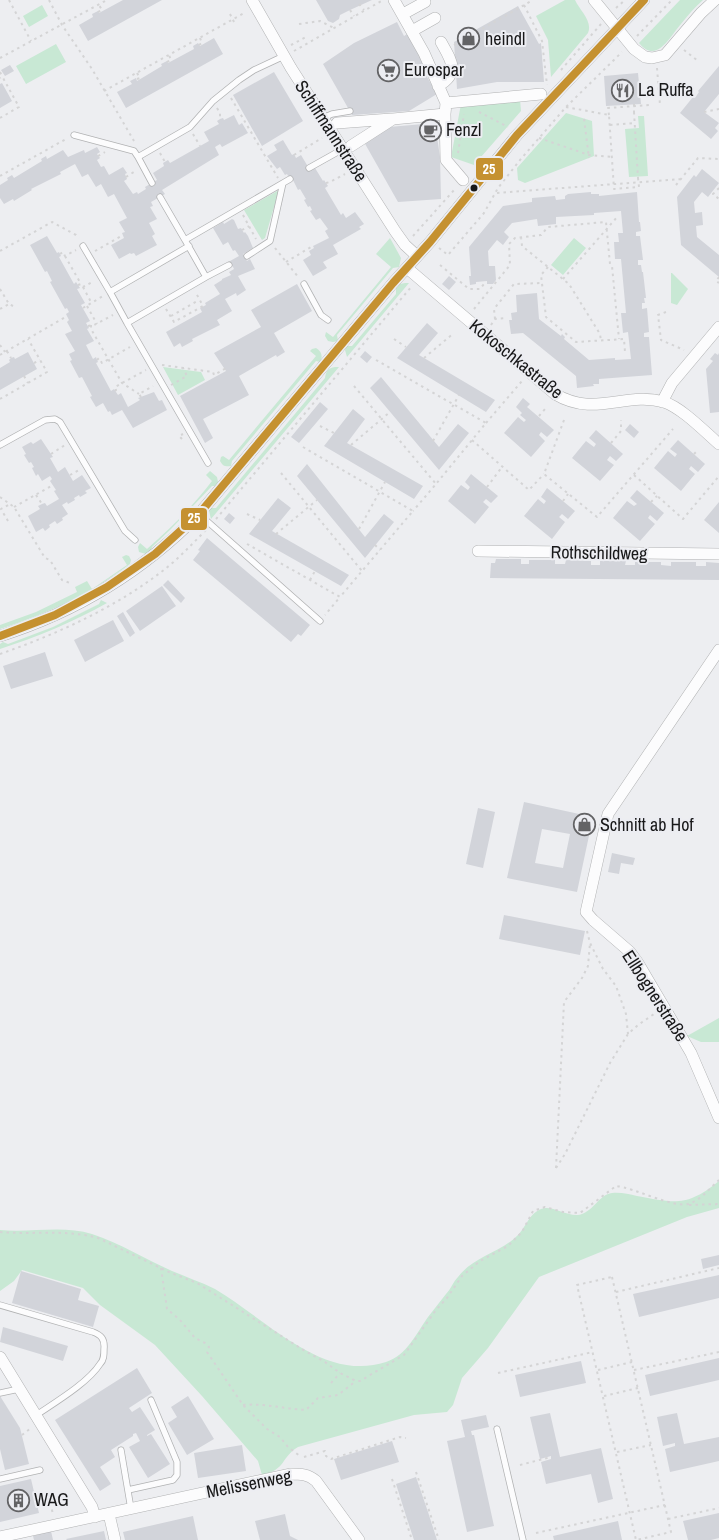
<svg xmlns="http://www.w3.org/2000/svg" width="719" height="1540" viewBox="0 0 719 1540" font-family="'Archivo Narrow',sans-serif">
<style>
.green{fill:#c8e8d4}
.building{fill:#d2d4da;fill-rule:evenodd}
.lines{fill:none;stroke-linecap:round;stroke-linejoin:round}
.lane-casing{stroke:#b1b2b3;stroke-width:7}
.street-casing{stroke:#b1b2b3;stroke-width:12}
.path{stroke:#d4d4d5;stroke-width:2;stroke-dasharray:2.5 4;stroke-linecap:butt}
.lane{stroke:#fcfcfd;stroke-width:5.5}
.street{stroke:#fcfcfd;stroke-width:11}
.path-bridge{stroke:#d4d4d5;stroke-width:2;stroke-dasharray:2.5 4;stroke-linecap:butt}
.bus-1-casing{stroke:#ecedf2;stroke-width:11}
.bus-1{stroke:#c59130;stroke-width:8}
.bus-dot{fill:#181819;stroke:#ecedf2;stroke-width:2}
.labels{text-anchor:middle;stroke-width:4;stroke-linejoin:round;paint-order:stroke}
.poi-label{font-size:18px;fill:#181819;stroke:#ecedf2;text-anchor:start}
.street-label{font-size:18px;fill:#181819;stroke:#ecedf2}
.line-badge{stroke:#ecedf2;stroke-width:2}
.badge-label{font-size:14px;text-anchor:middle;font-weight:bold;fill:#fff}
</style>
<rect width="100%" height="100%" fill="#edeef1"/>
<!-- green -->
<path class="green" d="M565 0H575C580 11 593 21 588 33L551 77 548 40 536 16Z
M680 0H703C695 7 688 15 681 24 670 36 657 65 639 43Z
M42 5 48 16 29 27 23 16Z
M56 44 66 62 26 84 16 66Z
M520 99 521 111 474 165 451 157 461 104Z
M566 113 592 121 594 156 525 183 518 180 517 168Z
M638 116H644L648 176 629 177 625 129 639 128Z
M279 190 265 238 262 240 244 210Z
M390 238 401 258 399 267 393 268 337 335 338 341 333 342 328 341 325 336 326 332 333 337 391 267 376 254Z
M574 238 586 248 563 275 551 265Z
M671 273H672L688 289 677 305 671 303Z
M405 283H409L347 357 345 350 347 346H352L396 294V288L400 284Z
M316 348C322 351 323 357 320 362L316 361 232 461 231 466C225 467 223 466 220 461L221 457 223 456 229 460 316 356 310 351 312 349Z
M163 367 201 372 205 380 178 395Z
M335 367H339L211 519 209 511 211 508H216L325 378C326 371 328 368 335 367Z
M210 471 217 477 218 482 216 486H212L171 529 152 547 151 552 146 554 139 552 138 547 140 543 147 549C171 528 193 506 212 481L206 475Z
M126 555 129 556 131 560 130 564C88 595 49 613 0 629V625L36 612 77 592 75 587 87 581 92 589 127 565 122 557Z
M101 600 107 603C73 622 37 637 0 649V644L3 642 8 644 53 627 99 604Z
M719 1018V1042H701L687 1036Z
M719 1181V1208L687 1217 539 1277 488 1348 462 1378 453 1405 447 1412 414 1415 298 1447C280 1458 287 1469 262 1475L258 1461 202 1396 155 1345 100 1305 83 1288 22 1270 14 1281 0 1291V1230C30 1233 63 1225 92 1234 120 1243 145 1259 172 1271 186 1277 201 1282 215 1289 265 1318 323 1383 386 1362 407 1355 416 1334 428 1317 434 1309 440 1302 446 1294 451 1289 453 1282 458 1277 474 1256 501 1253 519 1234 526 1226 530 1213 541 1209 552 1205 565 1216 578 1215 593 1213 599 1194 612 1193 620 1192 629 1194 637 1196 675 1203 687 1207 719 1181Z"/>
<!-- building -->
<path class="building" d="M123 0H162L88 41 79 25 93 17 92 14 98 11 99 13Z
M316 0H372L350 10 340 15 339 19 333 23 328 21Z
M518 6 539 44 541 43 544 82H497L457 89 454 42Z
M397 22 404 36 409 33 425 62 420 65 437 94 409 111 352 115 323 64 354 43Z
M214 38 223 54 126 108 117 92 132 84 130 81 136 78 137 81 162 66 161 64 167 61 168 63 194 49 193 46 198 43 200 46Z
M10 65 14 71 5 76 1 70Z
M719 66V94L704 112 719 123 715 128 718 131 711 139 680 113 693 97 695 98 699 92 698 91Z
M274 72 303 121 262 146 233 95Z
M638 73 641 104 606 106 604 76Z
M2 83 12 101 0 108V84Z
M234 115 239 125 242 123 248 133 222 147 220 144 215 147 219 155 162 190 165 194 151 202 153 206 150 207 157 219 149 223 155 234 152 236 157 245 136 256 134 253 131 254 130 253 119 259 111 245 124 238 122 233 125 232 119 222 127 218 114 194 108 197 101 184 96 187 88 174 82 177 75 164 60 172 61 174 31 189 32 190 14 201 13 199 4 204 0 198V185L8 180 7 178 12 175 14 178 42 161 41 159 46 156 47 159 63 150 68 157 84 150 85 153 97 147 100 152 97 154 100 158 97 160 101 167 104 166 109 175 123 167 127 173 125 174 127 179 124 181 133 194 137 192 138 194 146 189 145 187 157 180 153 173 164 166 163 163 168 160 170 163 209 141 204 132 219 124 217 121 220 119 223 118 224 120Z
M435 123 440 157 441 199 398 202 364 142 389 127Z
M283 140 292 155 294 154 296 158 301 155 310 170 315 168 323 181 324 180 328 186 325 188 341 215 343 213 346 218 355 212 364 224 359 227 361 229 333 245 338 254 323 262 327 268 313 276 303 260 311 255 309 251 314 248 313 246 329 238 325 231 328 229 320 218 316 220 310 211 312 210 310 206 308 207 304 200 306 199 300 189 298 190 293 180 291 181 287 174 285 175 280 167 277 169 267 156 277 150 274 145Z
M702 169 719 183 708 197 702 192 694 202 695 213 702 212 703 225 696 226 697 237 719 255V277L681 245 677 197 694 175 696 177Z
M591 192V194H599V196L637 192 639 222H640L641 231 636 232V236H640L643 260H638V265H641L642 272H643L646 298H644L645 303H642V309L647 308 649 332 644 333V337H649L652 375 599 379V384H593L594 386 577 388 576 376 523 333 511 334 509 320H512L511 313 517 312 516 295 537 293 539 319 561 336 562 334 565 337 564 339 589 360 615 358V360L631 359 628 332 623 333 621 313H626L621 259H615L614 242H619L618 233H623L621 211 594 213V215L556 217V224L538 226 537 219 512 223 504 232 509 237 503 245 497 240 488 251 489 266H495L496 280 493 284H487V281L476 282V284L470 285 469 276H471L469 247 503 206 532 202V198L555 196 556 200 565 199V196L568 194Z
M232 219 234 220 238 229 241 228 244 233 245 232 248 236 253 248 243 254 247 261 250 259 255 269 238 276 246 290 237 296 236 293 225 299 232 311 217 320 220 325 192 339 193 341 182 347 180 343 174 347 166 332 202 312 200 308 206 305 205 303 220 294 214 285 222 280V279L231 275 229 272 234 269 230 261 239 256 235 250 233 251 228 242 223 245 213 228 223 222 224 224Z
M47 236 57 253 59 252 61 256 59 257 74 284 76 282 80 288 77 289 85 303 81 305 90 321 86 323 89 328 87 329 94 341 86 345 93 359 96 357 97 360 98 362 96 363 111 391 114 389 118 395 121 393 128 407 140 400 138 398 154 392 159 401 162 400 167 410 133 428 122 410 112 415 110 411 108 412 103 403 96 407 90 397 92 396 82 377 79 378 70 361 72 360 69 354 75 351 65 334 72 331 67 322 69 320 66 314 69 312 67 308 65 309 50 282 52 281 47 271 45 272 30 245Z
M449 276 456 282 449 290 442 284Z
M297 284 312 311 274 333 285 352 277 357 276 355 239 376 249 395 203 419 213 438 205 443 180 396 226 371 214 353 261 327 251 310Z
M427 323 438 333 419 355 495 400 486 412 397 358Z
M365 351 372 357 367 363 360 357Z
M28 352 37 369 0 390V368L10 362 9 360 11 358 14 357 15 359Z
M715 353 718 355 719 353V412L710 413 706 369 713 361 710 359Z
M381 377 439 447 458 424 469 433 439 470 370 388Z
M523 398 530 404 527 407 554 430 547 437 541 432 539 435 545 441 531 457 504 433 518 417 524 422 526 420 520 415 522 413 516 407Z
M320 402 328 409 299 443 291 437Z
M353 409 365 419 347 443 423 486 414 499 324 446Z
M630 424 639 432 634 438 625 430Z
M596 430 623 454 616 461 610 456 607 460 614 465 600 481 572 458 586 441 594 447 596 444 589 438Z
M41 439 53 457 50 458 58 472 65 467 73 481 82 475 91 488 85 491 87 493 80 497 79 495 74 498 75 500 68 504 67 502 62 505 68 514 62 518 63 520 57 524 55 521 49 525 50 527 45 531 43 528 36 532 28 516 40 509 38 506 42 504 45 503 47 506 59 499 54 491 56 490 50 481 52 479 50 476 42 481 38 474 36 476 32 468 34 467 31 462 29 463 24 455 26 454 22 447 31 442 33 444Z
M678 440 705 464 698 472 691 466 689 469 695 474 681 491 654 468 668 451 675 457 677 454 670 449Z
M307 464 365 537 384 514 394 522 365 558 297 476Z
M471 474 498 496 491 503 486 499 483 502 489 507 475 524 448 501 461 485 468 490 470 487 465 482Z
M547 488 575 511 568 519 562 514 559 517 565 522 552 539 524 516 538 499 544 504 546 501 541 497Z
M637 490 664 513 657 521 650 515 648 518 655 524 640 541 613 518 627 501 634 506 637 504 630 498Z
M278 498 291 508 272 531 349 575 341 586 249 534Z
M719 502V533L704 520Z
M229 513 235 518 230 524 224 519Z
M207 538 310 625 301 636 298 634 291 642 193 560 200 551 198 550Z
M496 559H521V564H529V560H555V564H565L566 560 591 561V565H600V561H626L625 565H635V562H661V565L671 566V562H696V566H706V562L719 563V580L490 578 491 563H495Z
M168 580 185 598 181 603 163 585Z
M162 586 176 606 140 631 126 611Z
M123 612 135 633 130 637 117 616Z
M113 620 124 641 85 662 74 640Z
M45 652 53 676 11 689 3 666Z
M524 802 593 817 577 892 507 878ZM542 829 570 834 563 868 535 863Z
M478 808 495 812 483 868 466 864Z
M612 853 635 858 633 865 621 863 619 874 608 872Z
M504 915 585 931 580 955 499 939Z
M719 1255V1265L703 1269 701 1259Z
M21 1271 81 1289 78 1300 99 1306 93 1327 12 1303Z
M719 1275V1298L639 1317 633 1294Z
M3 1327 68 1346 63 1361 0 1342Z
M719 1358V1380L650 1396 645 1375Z
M581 1361 586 1383 520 1397 515 1375Z
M137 1368 152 1393 129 1408 132 1412 140 1407 155 1430 147 1435V1436L151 1434 170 1464 148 1478 129 1447 140 1441 136 1433 133 1434V1436L111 1450 115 1457 100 1467 111 1484 100 1491 55 1420Z
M0 1396 20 1428 29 1464 5 1470 0 1449Z
M188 1396 214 1439 187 1455 168 1423 177 1417 171 1407Z
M550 1413 560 1457 601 1448 613 1499 598 1503 591 1474 546 1484 541 1462 551 1459V1456L540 1459 530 1417Z
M677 1413 684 1444 719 1437V1461L670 1472 665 1449 675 1446V1443L663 1446 657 1417Z
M486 1415 489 1427 471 1431 472 1435H474L494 1526 467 1532 447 1441 465 1437 461 1420Z
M392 1441 399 1462 341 1480 334 1459Z
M242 1445 246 1471 198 1478 194 1453Z
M416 1477 428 1512 437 1540H414L407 1519 396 1484Z
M31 1479 39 1513 0 1522V1486Z
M719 1513V1538L711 1540H688L683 1521Z
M285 1514 290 1536 298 1540H260L255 1521Z
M193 1516 198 1540H125L123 1532Z
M618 1521 622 1540H554L553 1536Z
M51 1531 53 1540H34L33 1536Z
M104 1531 106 1540H67L66 1539Z"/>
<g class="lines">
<defs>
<path id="lane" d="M323 118 332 114 350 111
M74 135 134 151 138 157
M309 168 343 149
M152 183 138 157 190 127 213 101 239 80 254 70 284 56
M160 197 185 240
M83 246 110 292
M189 246 110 292 127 323 206 277 185 240 290 179
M247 256 270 241 283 183
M206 277 229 265
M304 284 321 315 328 320
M127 323 208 463
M0 445 45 420 55 419 60 422 125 531 135 540
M199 514 320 621
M0 1305 93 1332C101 1335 105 1339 104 1349 104 1355 104 1360 100 1364 88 1383 54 1403 35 1416
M0 1393 19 1389
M497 1429 523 1540
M121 1450 131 1509
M0 1479 40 1470
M128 1490 173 1480 177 1475V1462L151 1400"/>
<path id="street" d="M252 0 291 68 395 231 405 245 417 256
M394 0 424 53 446 103 445 114
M594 0 634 49 645 57 652 58 665 55 701 13 715 0
M403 14 425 2
M412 31 435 18
M438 86C461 73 451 60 441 42
M446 103 541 94
M337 123 391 119
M351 146 393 119 445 114 446 160 463 180
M407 268 555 394C595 418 626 391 664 402 682 408 704 431 719 444
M662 402 672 383 719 327
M478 551 719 554
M0 636C76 612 143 571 199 514L393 283 430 242 517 135 644 0
M719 650 608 814 586 912 593 920 630 952 638 963 691 1053 719 1118
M0 1357 92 1507 95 1517
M109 1514 115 1540
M0 1537 290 1474C301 1474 308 1474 316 1481L359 1540"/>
</defs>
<!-- lane casing -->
<use href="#lane" class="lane-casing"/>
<!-- street casing -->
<use href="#street" class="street-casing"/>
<!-- path -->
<path class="path" d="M9 0 31 41
M49 0 62 25 92 69 134 141
M359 4 364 10
M524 5 542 41 547 85
M616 8 625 0
M350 10 354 16
M98 12 102 10 99 5
M230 14 235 24
M299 24 320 21 334 28
M637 36 672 0
M199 45 202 43 200 38
M291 45 306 37
M454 45 533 0
M684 50 698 61
M294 51 383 0
M0 58 107 0
M167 62 171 60 169 55
M657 68 660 105
M561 70 601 24
M0 72 2 76 0 78
M137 79 140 78 137 73
M104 91 246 12
M231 98 278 178
M566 107 609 115 614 189 639 187
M217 108 220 113V119
M479 112 508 127
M634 112 638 178
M704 112 719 109
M609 115 608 108 649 105
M0 118 19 107 2 76
M584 119 589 158
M610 125 635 123
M193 134 200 146
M539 138 589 155 612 157
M160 153 165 162
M458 153 464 114
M294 155 322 138
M98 156 105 152
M0 176 66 139
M126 177 137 170
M326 183 330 182 345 174
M676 185 698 158 719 159
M719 188 713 194 719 199
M497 193 681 179
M243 215 256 239
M242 230 249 226
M413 236 455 189
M521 237 522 246 569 284 600 334 601 341
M275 248 299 278
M439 248 448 255 484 213 498 188 520 160 566 107 622 52
M0 251 52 222 76 235 79 238
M95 251 123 235
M60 254 63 252 65 256 76 250
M65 256 81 284
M286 262 311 247 312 249
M440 265 469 289H480L484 284
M548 267 541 275 546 317 576 342 624 339 625 352
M719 277 716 281 719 283
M563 279 618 216
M78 285 81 284 83 287 94 281
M83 287 91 302
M0 289 9 304 13 306
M87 306 97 324
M83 308 103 296
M0 309 9 304
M166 309 174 322 203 306 196 293
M474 309 510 265 509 244 515 238 541 235 548 227 606 222 610 264 612 266 619 339
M666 312 658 315 661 340 684 350
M171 316 199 300
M495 319 494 309 514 284 542 283
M91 325V329L122 383 139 394
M491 325 495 319 506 318
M88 326 94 325 113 315
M394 339 406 347
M0 345 5 352
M7 351 11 358
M0 355 67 316
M424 358 454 333
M97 360 99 358 102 363 130 347
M376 360 486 423 436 484
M34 363 40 360
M162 365 213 372 214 375 228 367
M24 376 28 383
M171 385 187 376 183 368
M354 386 436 484 413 511
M115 391 116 390 115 387 146 370
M141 397 139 394 153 386
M0 399 47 372 28 339
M539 416 545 409
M564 420 544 474 597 517 673 429
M486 423 522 381
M320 426 334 433
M182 439 179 436 183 434
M472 440 529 490 544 474
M433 441 459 395
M611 443 621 431V420
M351 445 390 412
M303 447 413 511 340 597
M51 454 65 445
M694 454 698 450
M281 473 362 571
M70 475 79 470
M634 475 683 519 719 476
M487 487 502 467
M36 495 42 504
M0 497 14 507 45 558 50 560 62 580 70 583
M563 501 568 494
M651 502 657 496
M14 507 53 485
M247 514 260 520
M216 519 412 286
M8 521 1 509 10 504
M359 529 385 482
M276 534 317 500
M247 544 340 597 325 615
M375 545 380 550
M310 580 315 571
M0 654C60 633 121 605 170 565 183 554 194 542 206 530
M587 931 590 943 603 969 616 986 626 1014 628 1034
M556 1168 564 1002 582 978 588 966 590 943
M556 1168 565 1154 610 1063 628 1034 638 1025 654 1014
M689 1205 719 1204
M0 1232C33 1235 65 1229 98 1238L171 1273 197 1283 305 1351 325 1362 340 1373 356 1381H360L404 1355 436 1310 447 1298 462 1276 480 1261 508 1246 522 1232 533 1211 545 1207 563 1212 580 1213 616 1186C635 1188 673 1208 688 1204 700 1201 710 1188 719 1180
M161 1268 167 1309 180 1320 195 1338 205 1343 209 1347 207 1352 243 1405 267 1429 280 1437 288 1447 300 1456
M612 1277 671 1532 636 1540 577 1285Z
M616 1292 719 1268
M598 1370 632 1362
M634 1370 719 1352
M498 1373 593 1352
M331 1383 340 1373
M604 1396 638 1388
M243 1405C265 1403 285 1409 306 1410L318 1398 338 1395 356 1381
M22 1435 31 1428
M617 1452 651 1445
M304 1457 325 1451 326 1456 331 1459 400 1437 406 1438
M520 1465 551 1457
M416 1472 439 1540
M392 1479 412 1540
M46 1498 51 1506 53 1514
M668 1519 719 1508
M536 1533 665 1505"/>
<!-- lane -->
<use href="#lane" class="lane"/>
<!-- street -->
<use href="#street" class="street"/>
<!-- path-bridge -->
<path class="path-bridge" d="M634 104V112
M638 178 639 187"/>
<defs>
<path id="bus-1" d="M0 636 55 615 107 587 155 554 199 514 393 283 430 242 517 135 644 0"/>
</defs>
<!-- bus-1 casing -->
<use href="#bus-1" class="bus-1-casing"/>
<!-- bus-1 -->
<use href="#bus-1" class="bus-1"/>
</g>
<!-- icons -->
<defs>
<symbol id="shop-ring" viewBox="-11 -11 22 22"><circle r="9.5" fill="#ecedf2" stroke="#636365" stroke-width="1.5"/><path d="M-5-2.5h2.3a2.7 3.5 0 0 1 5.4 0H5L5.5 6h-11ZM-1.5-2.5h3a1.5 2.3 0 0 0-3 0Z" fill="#636365"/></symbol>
<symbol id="supermarket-ring" viewBox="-11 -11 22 22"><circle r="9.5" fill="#ecedf2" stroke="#636365" stroke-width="1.5"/><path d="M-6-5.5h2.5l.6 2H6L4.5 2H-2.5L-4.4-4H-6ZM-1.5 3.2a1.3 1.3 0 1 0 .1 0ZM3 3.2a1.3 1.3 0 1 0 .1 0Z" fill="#636365"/></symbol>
<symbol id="restaurant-ring" viewBox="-11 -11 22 22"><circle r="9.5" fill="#ecedf2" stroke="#636365" stroke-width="1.5"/><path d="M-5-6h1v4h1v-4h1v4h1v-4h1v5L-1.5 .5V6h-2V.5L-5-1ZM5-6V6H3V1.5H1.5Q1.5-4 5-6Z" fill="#636365"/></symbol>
<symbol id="cafe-ring" viewBox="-11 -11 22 22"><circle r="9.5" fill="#ecedf2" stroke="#636365" stroke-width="1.5"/><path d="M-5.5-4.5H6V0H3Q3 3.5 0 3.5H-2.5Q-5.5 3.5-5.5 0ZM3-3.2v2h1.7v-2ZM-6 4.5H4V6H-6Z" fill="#636365"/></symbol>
<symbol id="building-ring" viewBox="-11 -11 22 22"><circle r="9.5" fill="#ecedf2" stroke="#636365" stroke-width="1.5"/><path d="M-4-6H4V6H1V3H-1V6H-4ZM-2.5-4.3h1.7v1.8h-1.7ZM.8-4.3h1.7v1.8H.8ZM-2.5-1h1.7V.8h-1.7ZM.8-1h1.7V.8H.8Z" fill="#636365"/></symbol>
</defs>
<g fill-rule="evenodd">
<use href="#shop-ring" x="456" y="26" width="25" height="25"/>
<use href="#supermarket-ring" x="376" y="58" width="25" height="25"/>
<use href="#restaurant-ring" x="610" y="78" width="25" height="25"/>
<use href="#cafe-ring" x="418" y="118" width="25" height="25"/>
<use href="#shop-ring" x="572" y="812" width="25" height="25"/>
<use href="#building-ring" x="6" y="1488" width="25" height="25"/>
</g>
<!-- markers -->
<circle class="bus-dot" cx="474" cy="188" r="4.5"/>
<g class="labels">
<!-- poi labels -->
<g class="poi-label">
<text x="485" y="45">heindl</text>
<text x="404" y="76">Eurospar</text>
<text x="638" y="96">La Ruffa</text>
<text x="446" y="136">Fenzl</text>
<text x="600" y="831">Schnitt ab Hof</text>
<text x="34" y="1506">WAG</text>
</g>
<!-- street labels -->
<g class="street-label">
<text transform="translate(331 131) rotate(57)" y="6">Schiffmannstraße</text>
<text transform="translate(516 359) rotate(39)" y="6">Kokoschkastraße</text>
<text transform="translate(599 553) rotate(1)" y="6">Rothschildweg</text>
<text transform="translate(655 996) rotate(57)" y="6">Ellbognerstraße</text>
<text transform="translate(249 1484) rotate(-11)" y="6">Melissenweg</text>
</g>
</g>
<g class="line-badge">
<rect x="475" y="157" width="29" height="24" rx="5" fill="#c59130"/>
<rect x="180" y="507" width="28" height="24" rx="5" fill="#c59130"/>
</g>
<g class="badge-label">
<text x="489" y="174">25</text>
<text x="194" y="523">25</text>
</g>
</svg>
